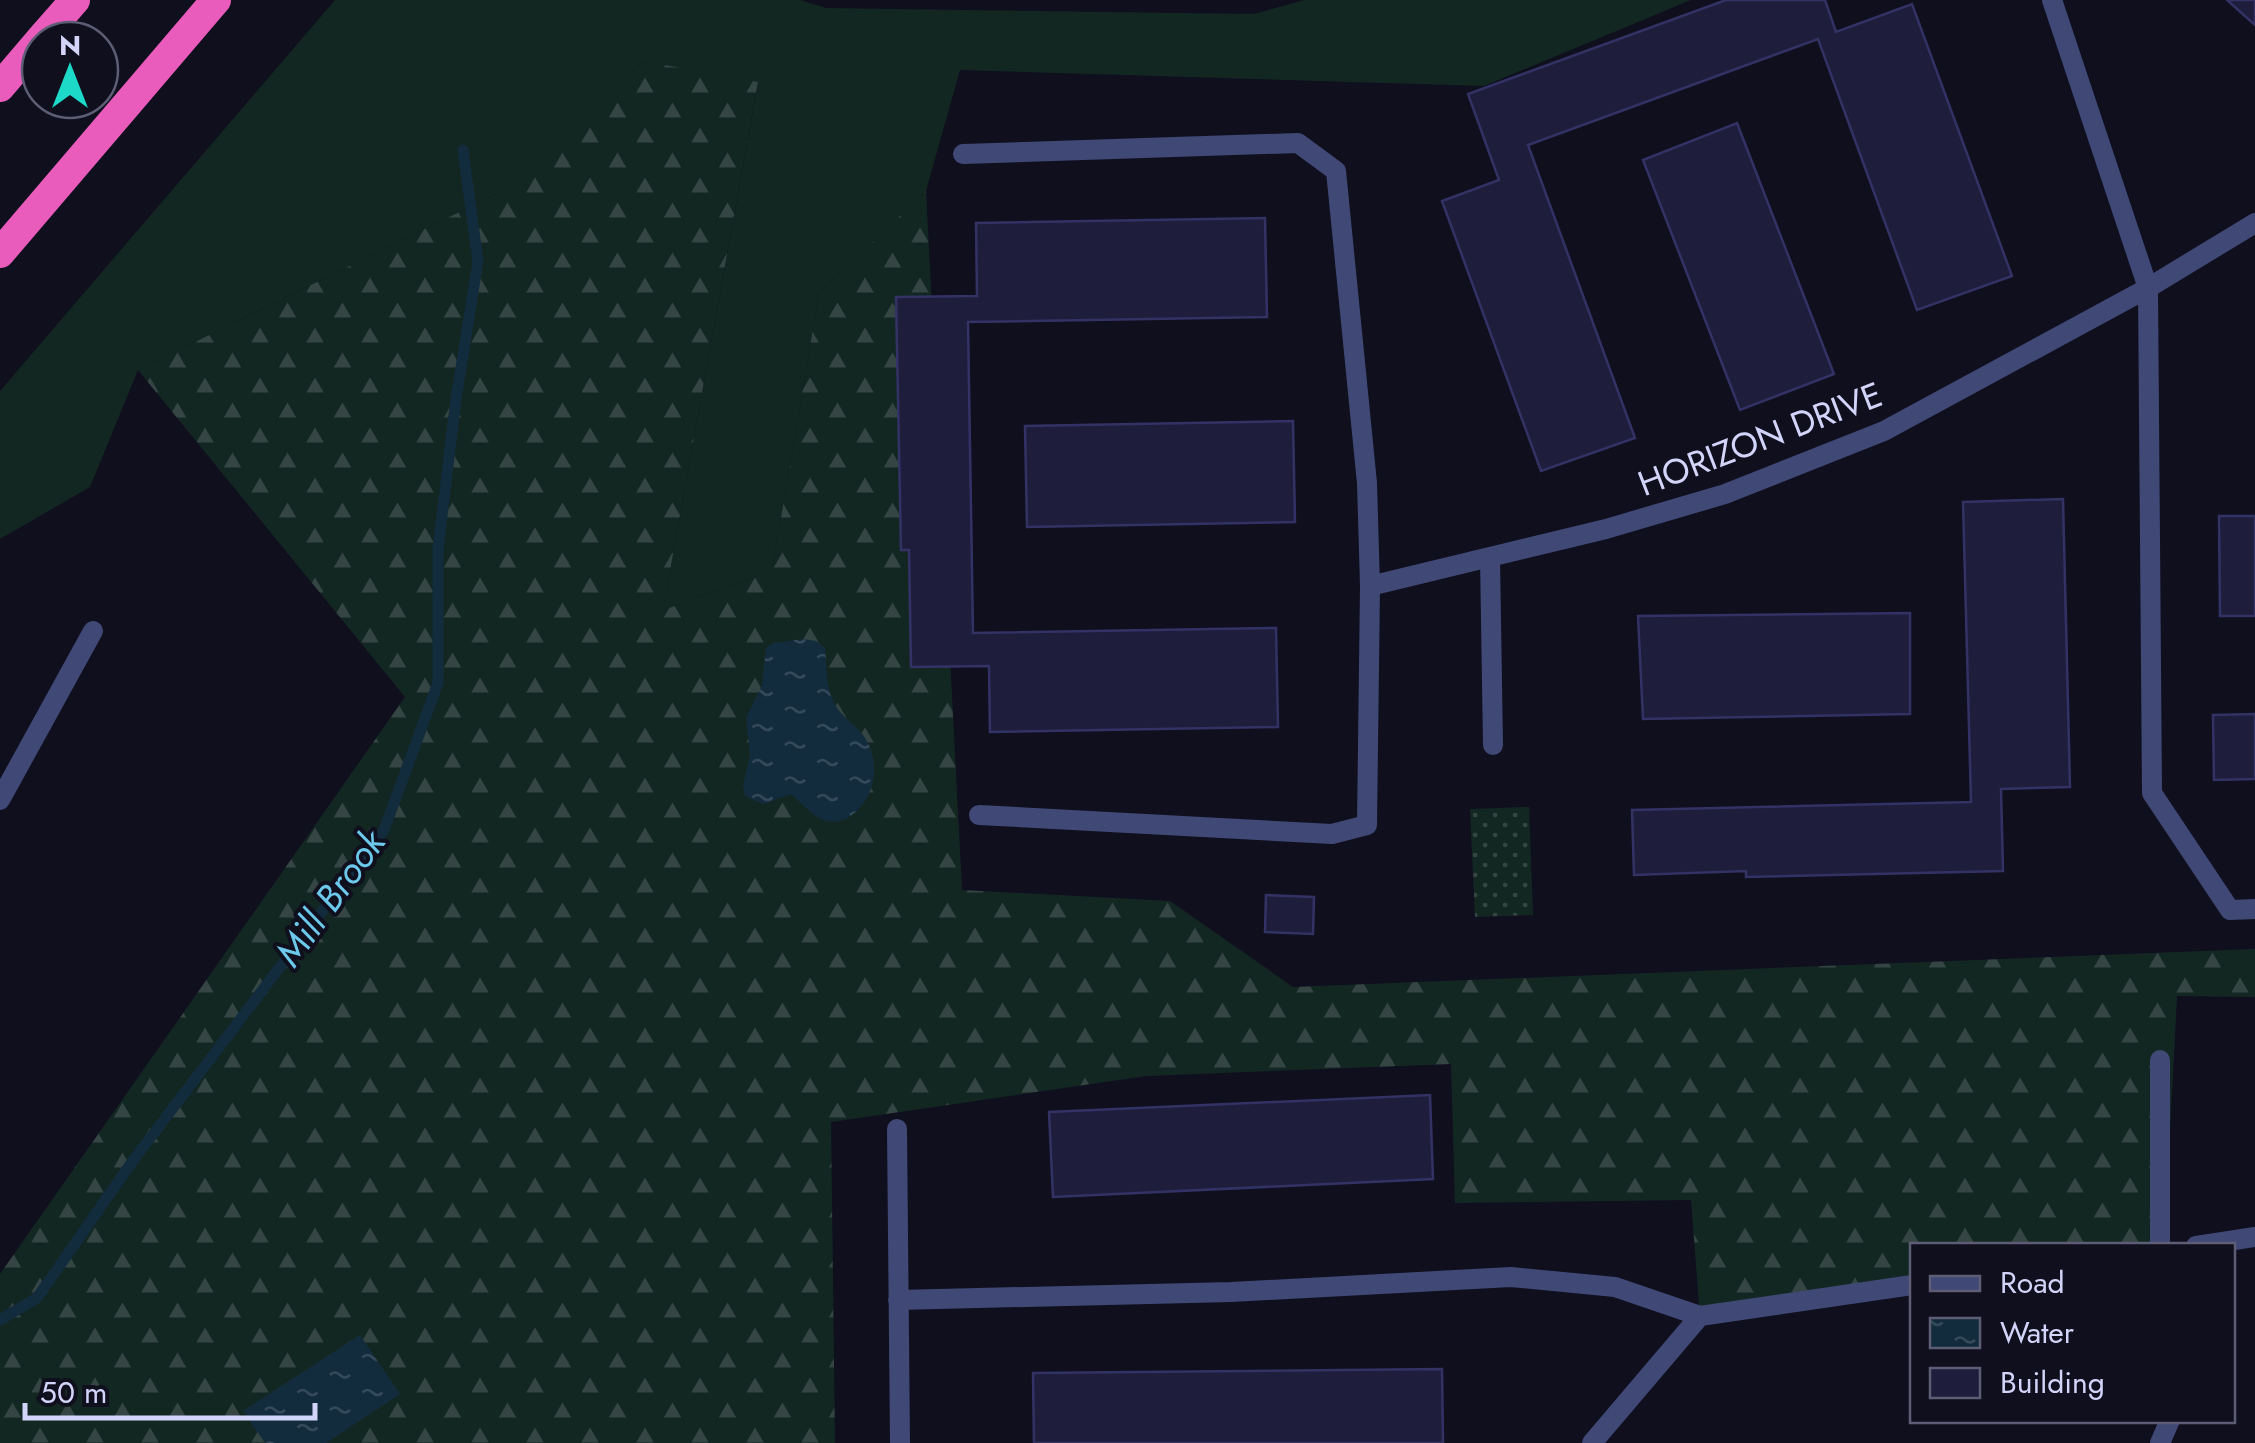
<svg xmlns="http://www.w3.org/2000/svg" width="2255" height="1443" viewBox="0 0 2255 1443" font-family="Jost,sans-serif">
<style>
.grass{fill:#132722}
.forest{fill:url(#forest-firs)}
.park{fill:url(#park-dots)}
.water{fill:url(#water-ripples)}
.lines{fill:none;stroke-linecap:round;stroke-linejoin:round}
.stream{stroke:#132c3d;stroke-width:11}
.building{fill:#1e1d3c;stroke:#333265;stroke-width:2.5}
.service{stroke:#404876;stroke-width:20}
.minor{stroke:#404876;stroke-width:20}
.motorway{stroke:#e95cbb;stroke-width:30}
.labels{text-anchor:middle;stroke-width:8;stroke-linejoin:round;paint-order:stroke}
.street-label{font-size:35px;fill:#d2d5f9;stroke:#0f0f1e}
.water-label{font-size:38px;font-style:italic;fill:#6dc9eb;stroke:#0f0f1e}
</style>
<defs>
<pattern id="forest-firs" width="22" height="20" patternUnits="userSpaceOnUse" patternTransform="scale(2.5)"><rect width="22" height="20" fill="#132722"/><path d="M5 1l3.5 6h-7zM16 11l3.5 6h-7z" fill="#344543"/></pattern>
<pattern id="park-dots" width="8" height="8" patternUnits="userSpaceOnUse" patternTransform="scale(2.5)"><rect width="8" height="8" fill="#132722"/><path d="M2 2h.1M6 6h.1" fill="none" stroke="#344543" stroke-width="1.8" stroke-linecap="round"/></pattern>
<pattern id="water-ripples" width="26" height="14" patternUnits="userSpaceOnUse" patternTransform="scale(2.5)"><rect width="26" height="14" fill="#132c3d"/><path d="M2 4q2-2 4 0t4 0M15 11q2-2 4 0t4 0" fill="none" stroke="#344a5a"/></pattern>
</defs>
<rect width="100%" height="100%" fill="#0f0f1e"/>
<!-- grass -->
<path class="grass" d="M335 0H800L826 8 1254 14 1304 0H1691L1484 86 960 70 926 191 819 293 772 571 663 610 758 83 643 61 512 186 138 370 90 487 0 539V391Z"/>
<!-- forest -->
<path class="forest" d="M643 61 758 82 663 610 772 571 819 293 926 191 962 890 1170 901 1293 987 2255 949V997L2177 996 2164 1245 1912 1246V1291L1700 1316 1691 1200 1455 1203 1451 1064 1146 1076 831 1122 835 1443H0V1274L405 697 138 370 512 186Z"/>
<!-- park -->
<path class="park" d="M1529 807 1533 915 1475 917 1470 809Z"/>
<!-- water -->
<path class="water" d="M803 639 816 641 825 648C827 666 825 684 833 701 840 716 854 723 863 735 882 761 876 800 849 817 823 832 808 808 791 794L763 804 745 796 743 786 750 754 746 718 762 685 766 648 773 643Z
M360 1335 400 1394 326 1443H265L243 1411Z"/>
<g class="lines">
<!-- stream -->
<path class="stream" d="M0 1320 37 1298 132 1162 384 830 438 683V549L456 399 478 261 463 150"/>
</g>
<!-- building -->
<path class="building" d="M1726 0H1825L1836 32 1912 4 2012 276 1917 310 1818 39 1528 145 1635 438 1541 471 1442 201 1499 180 1468 94Z
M2227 0H2255V25Z
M1737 123 1834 374 1740 410 1643 160Z
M1265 218 1267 317 968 322 973 633 1276 628 1278 727 990 732 989 666 911 667 909 550H901L896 297 977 296 976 223Z
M1293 421 1295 522 1027 527 1025 426Z
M2063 499 2070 787 2001 789 2003 871 1746 877V871L1634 875 1632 810 1971 802 1963 502Z
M2219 516H2255V616H2220Z
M1910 613V714L1643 719 1638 616Z
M2255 714V779L2214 780 2213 715Z
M1266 895 1314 897 1313 934 1265 932Z
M1430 1095 1433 1179 1053 1197 1049 1112Z
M1442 1369 1443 1443H1034L1033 1373Z"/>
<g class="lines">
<!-- service -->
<path class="service" d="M1490 558 1493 745
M0 800 93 631
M2160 1060V1246
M897 1129 900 1443
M898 1300 1231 1292 1511 1277 1615 1287 1700 1316
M2160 1443 2170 1420"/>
<!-- minor -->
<path class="minor" d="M2052 0 2148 288 2152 793 2230 910 2255 909
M963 154 1298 143 1336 171 1367 483 1370 586 1367 825 1332 834 979 815
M1370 586 1606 529 1725 494 1884 431 2148 288 2255 223
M2196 1246 2255 1237
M1592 1443 1700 1316 1912 1285"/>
<!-- motorway -->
<path class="motorway" d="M40 40 75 0
M0 87 40 40
M0 253 216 0"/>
</g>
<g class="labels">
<!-- street labels -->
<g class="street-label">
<text transform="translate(1760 439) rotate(-21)" y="12">HORIZON DRIVE</text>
</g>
<!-- water labels -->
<g class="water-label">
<text transform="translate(330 898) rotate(-54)" y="13">Mill Brook</text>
</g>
</g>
<!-- legend -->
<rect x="1910" y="1243" width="325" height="180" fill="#0f0f1e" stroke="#5d5e76" stroke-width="2.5"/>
<rect x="1930" y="1276" width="50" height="15" fill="#404876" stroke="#5d5e76" stroke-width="2.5"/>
<text x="2000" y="1293" font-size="30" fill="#d2d5f9">Road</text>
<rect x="1930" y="1318" width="50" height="30" fill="url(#water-ripples)" stroke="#5d5e76" stroke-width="2.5"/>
<text x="2000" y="1343" font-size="30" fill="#d2d5f9">Water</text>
<rect x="1930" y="1368" width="50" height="30" fill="#1e1d3c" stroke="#5d5e76" stroke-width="2.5"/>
<text x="2000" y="1393" font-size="30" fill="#d2d5f9">Building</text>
<!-- north arrow -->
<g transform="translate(70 70)"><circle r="48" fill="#0f0f1e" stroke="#5d5e76" stroke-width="2.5"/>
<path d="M0-8L18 38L0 25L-18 38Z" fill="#1dd9c7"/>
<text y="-15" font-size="28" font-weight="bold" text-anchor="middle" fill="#d2d5f9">N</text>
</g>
<!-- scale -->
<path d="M25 1403v15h290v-15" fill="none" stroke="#d2d5f9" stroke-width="5"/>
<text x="40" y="1403" font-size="30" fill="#d2d5f9" stroke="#0f0f1e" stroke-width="8" paint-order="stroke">50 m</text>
</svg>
